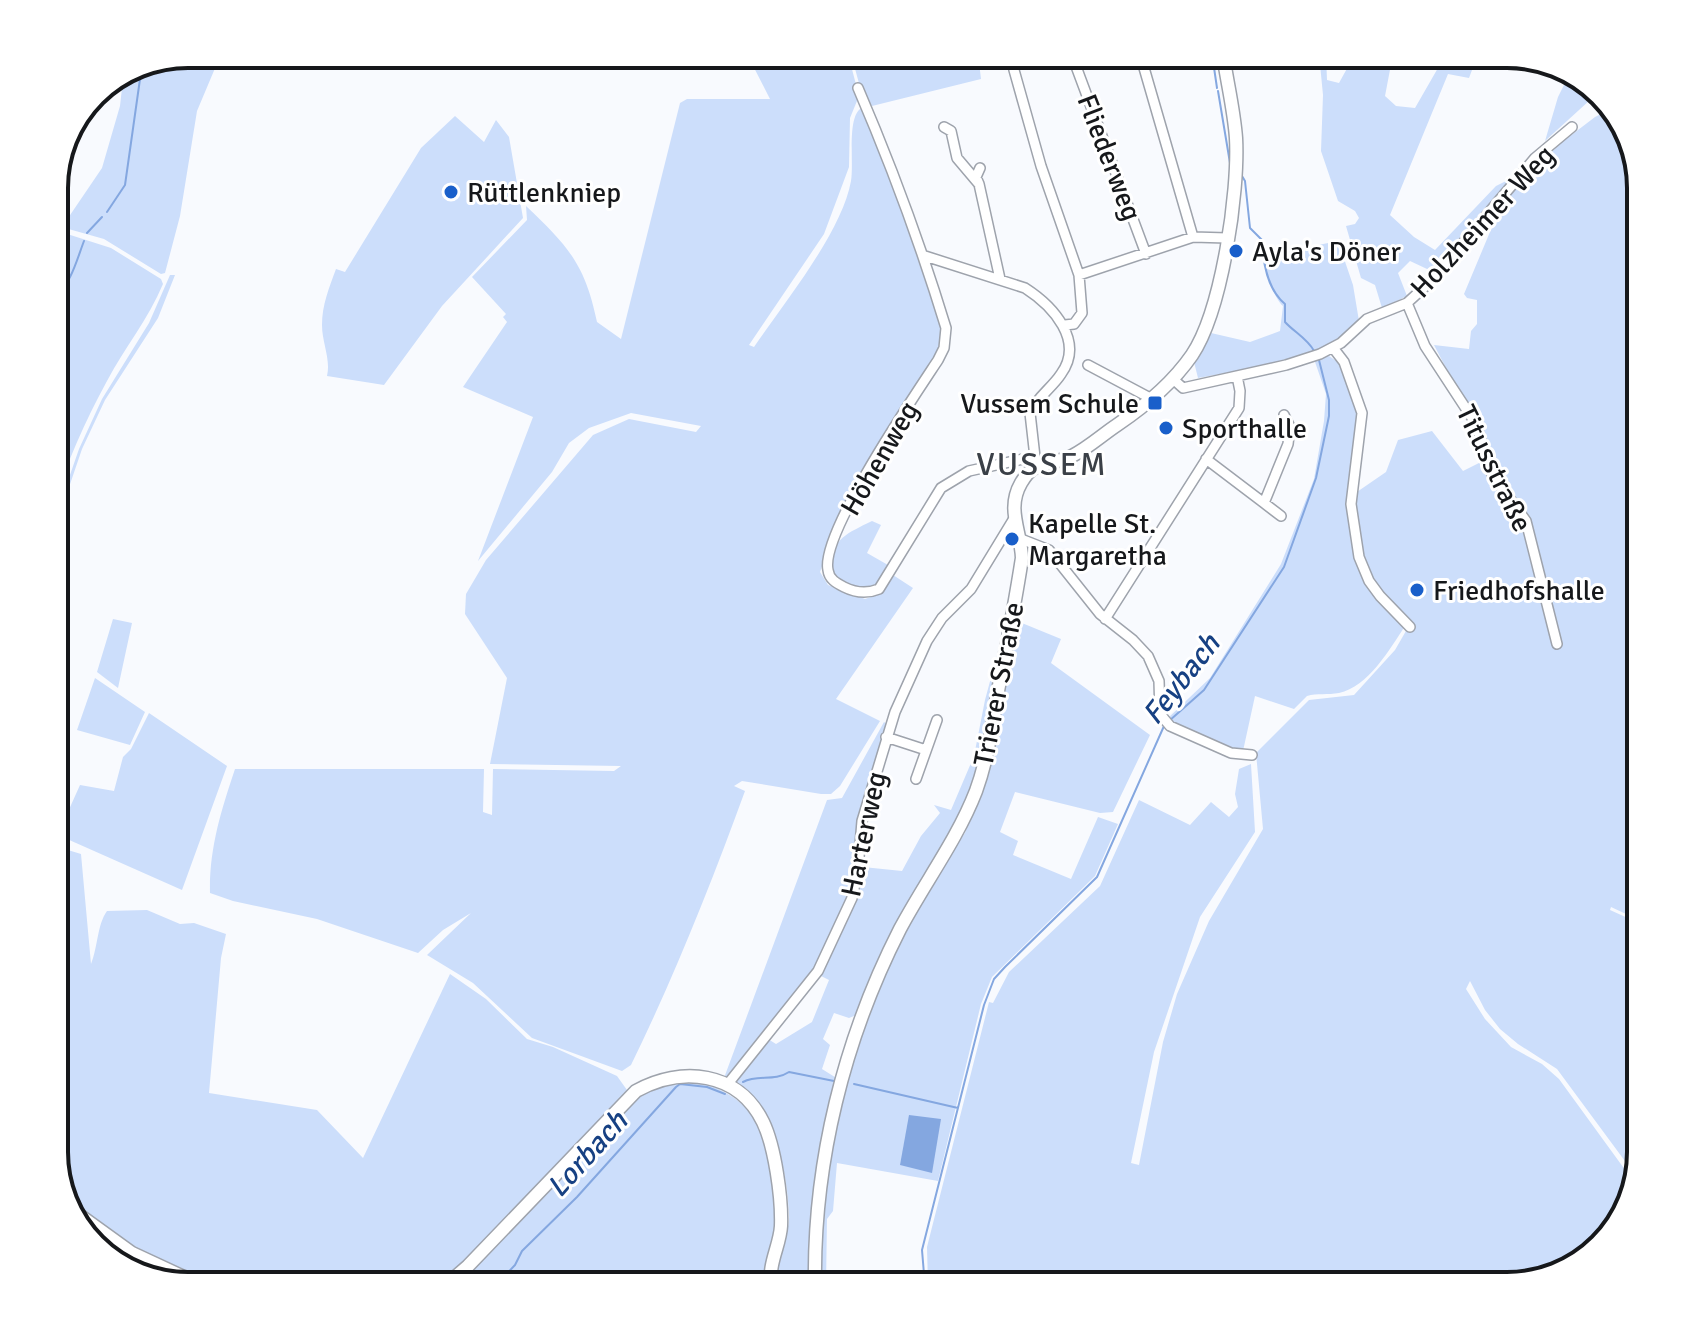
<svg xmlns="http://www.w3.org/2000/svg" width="1695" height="1340" viewBox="0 0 1695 1340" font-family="Signika,sans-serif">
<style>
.green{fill:#ccdefb}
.water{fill:#84a7e0}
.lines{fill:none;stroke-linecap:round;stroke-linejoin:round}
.stream{stroke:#84a7e0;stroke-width:2}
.street-casing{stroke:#9ea3ac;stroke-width:12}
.secondary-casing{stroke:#9ea3ac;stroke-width:15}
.street{stroke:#fff;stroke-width:9}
.secondary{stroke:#fff;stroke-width:12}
.poi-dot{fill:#195fca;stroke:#fff;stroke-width:3}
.labels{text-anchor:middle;stroke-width:6;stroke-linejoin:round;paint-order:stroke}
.street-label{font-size:28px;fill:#16181b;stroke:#fff}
.poi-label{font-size:28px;fill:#16181b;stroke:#fff;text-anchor:start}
.water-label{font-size:30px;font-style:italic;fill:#174183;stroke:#fff}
.quarter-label{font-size:32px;letter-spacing:2px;fill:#3b4047;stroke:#fff}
.rim{fill:none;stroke:#16181b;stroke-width:4}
</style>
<rect width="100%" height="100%" fill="#f8fafe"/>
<!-- green -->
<path class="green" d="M188 54H221L197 111 180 216 165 273 161 274 104 239 65 228 64 224 102 168 120 106 123 79Z
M747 54H848L859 96 850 118 849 167 824 234 749 345 754 347C784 303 842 232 851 181 854 163 847 120 860 109H862L877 140 936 307 942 334 939 344 940 349 842 511 820 572 828 585 865 599 882 593 893 575 913 588 836 699 880 721 840 786 831 794H821L742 781 734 786 745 791C711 884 675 975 631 1065L622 1071 532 1038 473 983 427 955 471 913 443 930 418 953 317 919 233 901 210 893C209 849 221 811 235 769H484L483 812 492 815 493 769 614 771 621 766 490 764 507 678 465 614 466 594 486 560 593 435 629 419 696 432 701 426 631 413 589 428 569 443 552 472 478 561 533 417 463 387 507 322 503 317 506 314 472 277 527 220 526 206C568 246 585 264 597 322L621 339 680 103 687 99H770Z
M851 54H978L981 79 872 106 860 87Z
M1319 54H1326L1327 80 1339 83 1355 54H1393L1385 96 1396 106 1415 108 1446 54H1478L1469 78 1448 74 1390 215 1414 237 1435 250 1496 186 1538 165 1561 143 1595 117 1611 109 1627 129 1641 188V921L1611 907 1610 910 1641 924V1152L1633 1172 1557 1069 1518 1044 1500 1029 1485 1010 1470 981 1466 989 1485 1019 1511 1047 1542 1064 1559 1079 1631 1178 1608 1240 1566 1272 1507 1286H928L927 1247 989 1002 993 1003 1009 972 1100 886 1139 800 1190 825 1211 802 1229 817 1238 807 1235 794 1239 769 1251 764 1255 832 1200 917 1154 1052 1131 1163 1139 1165 1163 1042 1177 994 1209 921 1263 829 1256 753 1309 700 1354 695 1395 650 1410 624 1370 580 1361 556 1354 494 1386 472 1398 440 1432 431 1463 471 1485 460 1468 410 1434 345 1469 349 1471 331 1477 324V300L1467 298 1464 294 1495 220H1491L1442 276 1410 261 1398 273 1407 296 1382 308 1375 285 1361 278 1346 226 1355 224 1359 218 1355 211 1338 201 1321 151 1323 95Z
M1568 77 1595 87 1603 97 1590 100 1545 141 1558 97Z
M455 116 484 142 496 120 509 137 523 218 442 306 384 385 327 376C331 359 322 343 322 325 322 305 329 288 336 269L345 272 421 148Z
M61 232 111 248 161 279 163 284C148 320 125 347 107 381 86 420 65 464 54 508V237Z
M1338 241 1353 285 1359 321 1346 336 1326 349 1258 367 1198 378 1194 362 1211 333 1250 342 1280 331 1283 306C1274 298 1263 268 1264 256Z
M170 275H175L158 318 105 400 82 449 66 496 63 495 79 449 102 399 149 323Z
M1329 356 1342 365 1359 414 1348 504 1351 543 1370 590 1405 626C1390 649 1368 687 1339 693 1328 695 1317 693 1307 696L1294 709 1255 696 1243 751C1219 744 1183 739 1167 719L1210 678 1281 564 1314 479 1324 421 1326 394 1314 359Z
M872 521 881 525 867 553 888 565 877 587 865 591 835 579C827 542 841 536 872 521Z
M113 619 132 623 118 688 97 672Z
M1017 621 1061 639 1051 663 1150 735 1113 812 1100 813 1015 792 1000 832 1018 841 1013 855 1071 879 1098 817 1118 824 1095 876 992 977 981 1004 938 1181 837 1163 833 1211 827 1219 826 1286H819L823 1213 831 1154 850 1069 884 977 905 929 944 863 965 833 991 761Z
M1003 633 973 790 859 1014 849 1018 834 1013 823 1039 830 1045 822 1069 838 1079 810 1286H780C766 1263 791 1238 789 1215 788 1194 785 1167 777 1147 767 1125 749 1104 736 1084V1079L768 1039 776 1044 812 1022 829 980 819 975 855 897 863 867 902 871 921 836 940 813 934 805 951 810 974 756 985 700Z
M95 678 145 712 130 745 77 730Z
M149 713 227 766 182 890 58 835 54 839V832L58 834 80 785 114 791 123 757 131 749Z
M884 722 887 724 859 819 857 857 850 896 814 971 731 1073 724 1078 827 800 842 798Z
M58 847 81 854 91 964C98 947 97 925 107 911L147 910 180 924 194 923 226 934 221 958 209 1093 317 1110 363 1158 450 974 486 999 527 1039 553 1047 617 1076 627 1090 466 1262 435 1286H218L177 1270 117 1239 66 1205 54 1160V852Z
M693 1080C713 1086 732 1093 747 1109 767 1132 782 1205 777 1234 774 1250 769 1267 765 1282L766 1286H453L628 1104C649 1089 667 1083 693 1080Z
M80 1227 172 1280 100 1253Z"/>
<!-- water -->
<path class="water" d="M909 1115 941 1119 932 1173 900 1165Z"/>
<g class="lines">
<!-- stream -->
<path class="stream" d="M1212 54 1217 88
M1218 91 1230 163
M1242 176 1245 181 1250 228 1262 240C1263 263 1267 289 1285 304V322C1294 332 1308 339 1314 351
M107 212 125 185 141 72
M87 233 102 217
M54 297C71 285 77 259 84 241
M1169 721 1204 690 1284 567 1316 478 1329 416V400L1319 360
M743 1082C758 1074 774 1082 789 1072L834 1081
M854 1084 958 1108
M495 1286 515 1265 522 1251 577 1197 676 1087 680 1084 707 1087 725 1094
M925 1286 922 1250 984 1005 994 979 1005 967 1097 877 1164 726"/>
<defs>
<path id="street" d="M1140 54 1193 237
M1074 61 1146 254
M1061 63 1127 54
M1014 70 1041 166 1079 275 1082 313 1074 324 1065 325
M858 88C892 167 921 246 946 328L944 348 938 360C915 395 820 534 828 570 829 579 836 583 844 587 856 593 867 594 879 589L941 488 969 471 1023 459 1035 461
M944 127 951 131 957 158 979 184 1000 279
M979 184 976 177 980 168
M925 256 1025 288C1053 306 1085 341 1061 374 1052 388 1036 398 1030 413L1036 466
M1079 275 1193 237 1227 238
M1407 303 1425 346 1476 424 1492 474 1526 521 1557 644
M1334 349 1344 362 1362 413 1351 504 1359 557 1369 581 1380 596 1410 627
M1088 365 1152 399
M1173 379 1183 388 1286 365 1320 354 1341 343 1367 319 1407 303 1430 282 1535 158 1572 127
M1206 459 1264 503 1288 444 1290 427 1284 415
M1264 503 1281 516
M1021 539 1049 550 1100 614 1133 640 1148 656 1159 681 1160 714 1170 726 1231 753 1252 755
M1105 619 1239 408 1240 391 1237 376
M886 737 926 750
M916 779 937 720
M727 1085 818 971 852 898 858 869 862 821 895 712 927 641 942 618 971 589 1013 520"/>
<path id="secondary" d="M67 1206 132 1253 203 1286
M445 1286 468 1266 636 1091C681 1066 738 1071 763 1122 775 1147 782 1198 781 1226 780 1246 767 1265 772 1286
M815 1286C813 1163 844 1039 900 929 925 882 957 840 976 791 987 761 992 728 997 696 1006 650 1015 604 1022 558 1021 531 1006 509 1021 483 1036 457 1050 467 1072 456 1088 448 1102 435 1117 425 1145 406 1172 384 1192 355 1222 310 1239 192 1236 138 1234 110 1227 82 1223 54"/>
</defs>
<!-- street casing -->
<use href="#street" class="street-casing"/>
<!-- secondary casing -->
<use href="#secondary" class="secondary-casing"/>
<!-- street -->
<use href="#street" class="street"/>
<!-- secondary -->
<use href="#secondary" class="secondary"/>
</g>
<!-- markers -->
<g class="poi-dot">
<circle cx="451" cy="192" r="8"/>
<circle cx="1236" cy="251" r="8"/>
<rect x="1147" y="395" width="16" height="16" rx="4"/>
<circle cx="1166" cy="428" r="8"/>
<circle cx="1012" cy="539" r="8"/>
<circle cx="1417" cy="590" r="8"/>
</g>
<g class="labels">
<!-- street labels -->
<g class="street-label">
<text transform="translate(1110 157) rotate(69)" y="10">Fliederweg</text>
<text transform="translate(1482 221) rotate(-47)" y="10">Holzheimer Weg</text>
<text transform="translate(879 458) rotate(-60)" y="10">Höhenweg</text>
<text transform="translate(1495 468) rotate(64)" y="10">Titusstraße</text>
<text transform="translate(998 684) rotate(-79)" y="10">Trierer Straße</text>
<text transform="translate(863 834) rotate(-78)" y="10">Harterweg</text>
</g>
<!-- poi labels -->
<g class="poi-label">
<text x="467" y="202">Rüttlenkniep</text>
<text x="1252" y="261">Ayla's Döner</text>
<text x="1139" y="413" text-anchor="end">Vussem Schule</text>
<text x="1182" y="438">Sporthalle</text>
<text x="1028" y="533">Kapelle St.<tspan x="1028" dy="32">Margaretha</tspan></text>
<text x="1433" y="600">Friedhofshalle</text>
</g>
<!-- water labels -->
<g class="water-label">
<text transform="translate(1181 679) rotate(-52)" y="10">Feybach</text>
<text transform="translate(587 1154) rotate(-48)" y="10">Lorbach</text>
</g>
<!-- quarter labels -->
<g class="quarter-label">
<text x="1042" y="475">VUSSEM</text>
</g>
</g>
<!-- crop -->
<path d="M0 0H1695V1340H0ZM188 68H1507A120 120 0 0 1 1627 188V1152A120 120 0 0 1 1507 1272H188A120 120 0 0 1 68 1152V188A120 120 0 0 1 188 68Z" fill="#fff" fill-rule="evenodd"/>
<path class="rim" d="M188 68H1507A120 120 0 0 1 1627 188V1152A120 120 0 0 1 1507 1272H188A120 120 0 0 1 68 1152V188A120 120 0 0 1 188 68Z"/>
</svg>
